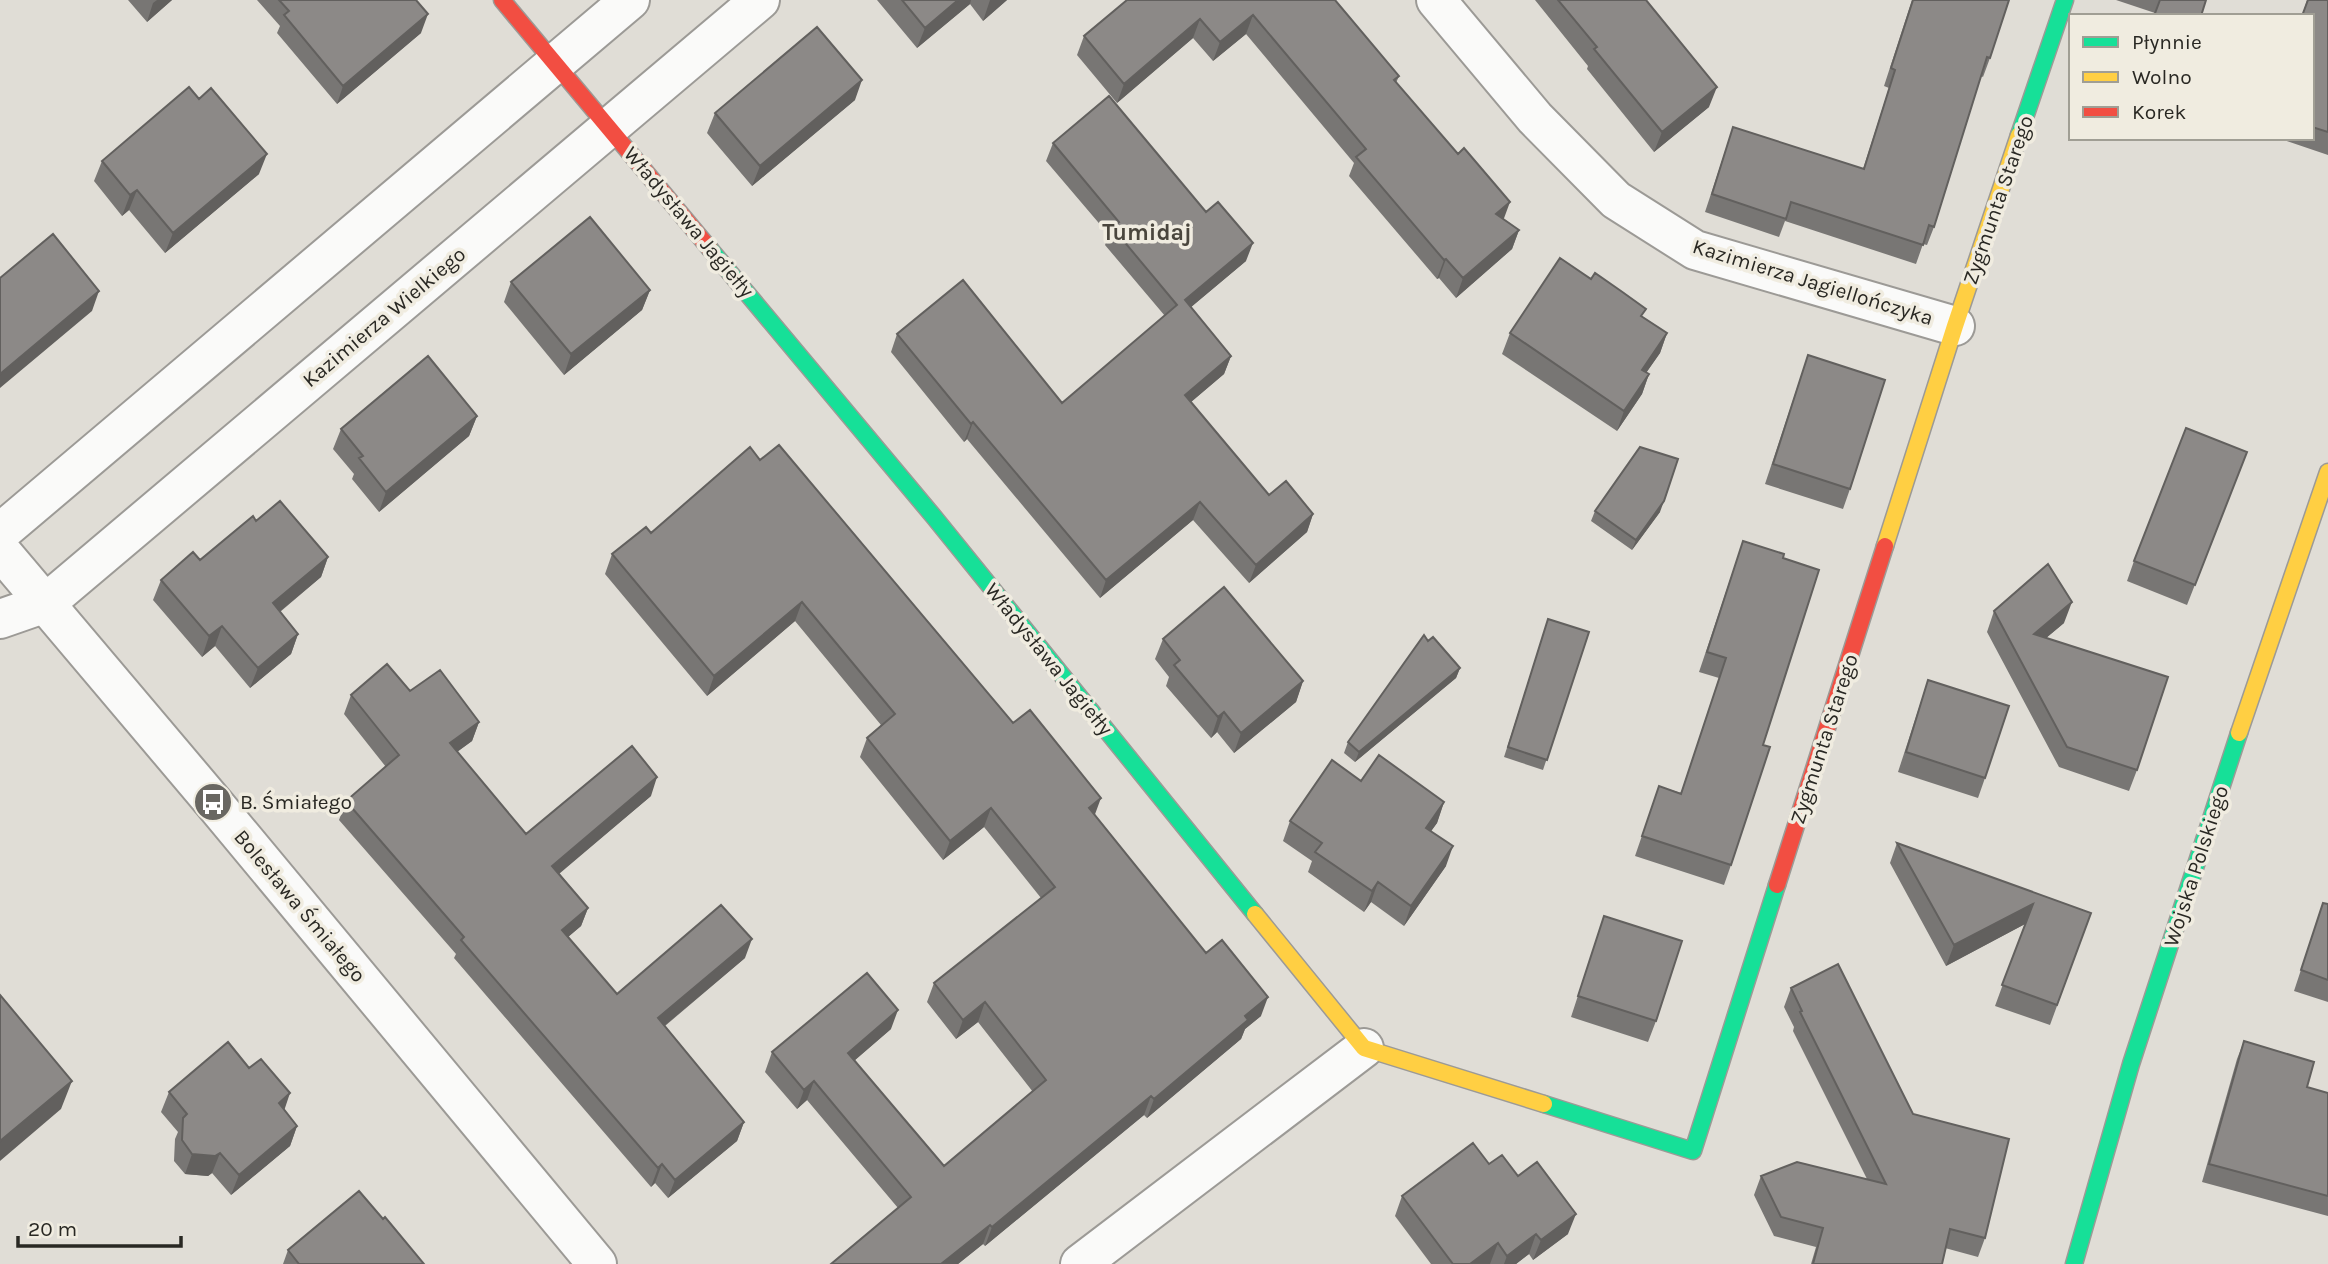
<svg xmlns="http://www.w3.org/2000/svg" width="2328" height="1264" viewBox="0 0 2328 1264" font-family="Karla,sans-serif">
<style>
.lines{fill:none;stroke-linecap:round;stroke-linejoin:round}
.street-casing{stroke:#9c9a96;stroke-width:42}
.fast-casing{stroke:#9c9a96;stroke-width:19}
.slow-casing{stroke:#9c9a96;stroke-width:19}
.jam-casing{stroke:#9c9a96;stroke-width:19}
.street{stroke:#fafaf9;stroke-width:38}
.fast{stroke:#16e098;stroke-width:16}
.slow{stroke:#ffcf43;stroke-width:16}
.jam{stroke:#f24e42;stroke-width:16}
.wall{fill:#787674}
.shaded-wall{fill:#62605e}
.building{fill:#8c8987;stroke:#62605e;stroke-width:2}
.labels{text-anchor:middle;stroke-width:7;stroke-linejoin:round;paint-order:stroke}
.street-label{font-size:21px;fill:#292823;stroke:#f0ece0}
.poi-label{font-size:21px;fill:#292823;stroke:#f0ece0;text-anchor:start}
.neighbourhood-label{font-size:23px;font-weight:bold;fill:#4a463d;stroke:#f0ece0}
</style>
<rect width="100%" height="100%" fill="#e0ddd6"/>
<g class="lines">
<defs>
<path id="street" d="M1436 0 1535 118 1616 200 1695 250 1955 326
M0 533 630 0
M0 550 213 802 597 1264
M0 619 46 603 760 0
M1080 1264 1364 1048"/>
<path id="fast" d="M2019 135 2065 0
M710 249 934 517 1255 914
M1544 1104 1693 1151 1777 885
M2074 1264 2131 1064 2239 733"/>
<path id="slow" d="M1885 546 1955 326 2019 135
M2239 733 2328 472
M1255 914 1364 1048 1544 1104"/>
<path id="jam" d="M502 0 710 249
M1777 885 1885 546"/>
</defs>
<!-- street casing -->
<use href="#street" class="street-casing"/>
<!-- fast casing -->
<use href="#fast" class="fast-casing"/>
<!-- slow casing -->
<use href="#slow" class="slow-casing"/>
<!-- jam casing -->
<use href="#jam" class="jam-casing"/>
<!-- street -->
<use href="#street" class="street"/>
<!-- fast -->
<use href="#fast" class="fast"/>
<!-- slow -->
<use href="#slow" class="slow"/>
<!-- jam -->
<use href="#jam" class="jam"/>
</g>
<!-- wall -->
<path class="wall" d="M128 0H172L147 22Z
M257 0H416L421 33 337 104 277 33 280 26Z
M877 0H1007L983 21 970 4 917 48Z
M1335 0 1399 76 1396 83 1504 219 1519 230 1512 249 1456 298 1439 278 1437 279 1349 176 1354 163 1246 34 1213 61 1193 38 1117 103 1077 55 1084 36Z
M1535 0H1646L1709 107 1654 152 1587 69 1588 66Z
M1912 0H2009L1990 58 1983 77 1981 76 1934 227 1927 245 1923 244 1916 264 1785 221 1779 237 1705 212 1733 127 1863 169 1889 88 1884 86Z
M2116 0H2206L2155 13Z
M2307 0H2328V155L2278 138H2312V16H2302Z
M855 100 752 186 707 133 715 113Z
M1053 143 1246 261 1191 307 1231 356 1224 374 1191 402 1269 495 1313 514 1307 532 1249 583 1193 520 1100 598 967 439 964 442 891 352 897 334 1062 403 1165 316 1105 245 1109 235 1046 161Z
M102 161 259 174 165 253 129 210 122 216 94 181Z
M511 282 650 290 642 310 564 375 504 302Z
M1643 317 1667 333 1660 353 1646 373 1649 374 1642 394 1617 431 1502 354 1510 333Z
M1808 355 1850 489 1843 509 1765 484Z
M477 416 469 436 379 512 352 479 354 474 333 449 341 429Z
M760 460 1013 723 1095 816 1206 953 1261 1016 1245 1029 1241 1039 1147 1118 1144 1115 985 1246 983 1244 958 1264H831L898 1208 807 1100 797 1109 765 1072 772 1052 891 1029 854 1061 944 1166 1033 1092 978 1022 956 1039 927 1002 934 983 1041 898 984 827 943 860 860 757 867 738 881 725 795 621 707 696 605 574 612 554 651 533Z
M2239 472 2187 605 2127 581 2134 561Z
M1595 511 1660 512 1632 550 1591 521Z
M256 521 328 557 321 577 280 612 298 634 291 654 250 688 215 646 202 657 153 600 161 580 200 560Z
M1743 541 1783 558 1763 745 1731 865 1724 885 1635 856 1659 786 1681 793 1719 678 1699 672Z
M1994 611 2064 623 2046 638 2137 770 2129 791 2059 767 1987 632Z
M1545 630 1589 632 1543 770 1504 757Z
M1163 639 1303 681 1296 702 1234 753 1217 732 1211 738 1166 686 1169 677 1155 659Z
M1428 641 1460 668 1456 678 1355 762 1344 753 1348 742Z
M1928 680 1985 778 1978 798 1898 772Z
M410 691 479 722 472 741 457 752 526 834 651 796 559 873 588 908 581 926 568 937 617 994 745 958 665 1026 744 1122 737 1141 668 1198 655 1183 651 1187 454 958 456 954 339 820 346 801 386 767 344 714 351 695Z
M1361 781 1444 802 1437 823 1431 831 1446 866 1404 926 1371 902 1364 912 1308 872 1312 861 1283 841 1290 821Z
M1897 843 2091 913 2050 1025 1995 1006 2025 924 1946 966 1890 863Z
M2323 903 2328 904V1002L2294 991Z
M1604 916 1656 1021 1648 1042 1571 1017Z
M1791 988 1913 1114 1985 1238 1978 1257 1945 1248 1942 1264H1811L1816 1247 1774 1236 1754 1195 1761 1176 1867 1179 1793 1031 1794 1027 1784 1007Z
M2244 1041 2307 1087 2328 1093V1216L2202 1182 2237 1059Z
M169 1092 284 1110 297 1126 290 1146 231 1195 212 1173 208 1176 185 1174 174 1161 175 1139 178 1132 161 1112Z
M1489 1164 1518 1176 1568 1234 1533 1260 1529 1254 1516 1264H1431L1395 1216 1402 1196Z
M383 1219 424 1264H283L288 1250Z"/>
<!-- shaded-wall -->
<path class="shaded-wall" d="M157 0H172L147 22 153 3Z
M958 0H971L970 4 917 48 925 28Z
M990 0H1007L983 21Z
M428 14 421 33 337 104 343 86Z
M1253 15 1246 34 1213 61 1220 42Z
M1200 19 1193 38 1117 103 1124 84Z
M862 80 855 100 752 186 760 166Z
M1717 87 1709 107 1654 152 1662 132Z
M267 154 259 174 165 253 173 233Z
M137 190 129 210 122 216 130 195Z
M1510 202 1503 221 1496 214Z
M1519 230 1512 249 1456 298 1463 278Z
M1253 243 1246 261 1178 318 1185 300Z
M1446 259 1439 278 1437 279 1444 260Z
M650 290 642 310 564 375 571 354Z
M99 291 92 311 0 388V374Z
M1667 333 1660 353 1634 390 1642 370Z
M1231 356 1224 374 1178 413 1185 395Z
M1649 374 1642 394 1617 431 1624 411Z
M477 416 469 436 379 512 386 492Z
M973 422 967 439 964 442 971 424Z
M1664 501 1660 512 1632 550 1636 540Z
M1200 502 1193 520 1100 598 1106 580Z
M1313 514 1307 532 1249 583 1256 565Z
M328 557 321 577 266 623 273 603Z
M802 602 795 621 707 696 714 676Z
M2072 602 2064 623 2027 654 2034 634Z
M222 626 215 646 202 657 209 636Z
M298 634 291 654 250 688 258 668Z
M1460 668 1456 678 1355 762 1359 752Z
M1303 681 1296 702 1234 753 1241 733Z
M1224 712 1217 732 1211 738 1218 717Z
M479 722 472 741 443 762 450 743Z
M657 777 651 796 546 885 552 866Z
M1101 798 1094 817 1089 808Z
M1444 802 1437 823 1419 848 1426 828Z
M991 808 984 827 943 860 950 841Z
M1453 846 1446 866 1404 926 1411 906Z
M1378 882 1371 902 1364 912 1372 891Z
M2033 904 2025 924 1946 966 1954 945Z
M588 908 581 926 555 948 562 930Z
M752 939 745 958 651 1037 658 1018Z
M1268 997 1261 1016 1245 1029 1241 1039 1147 1118 1154 1099 1245 1016Z
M985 1002 978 1022 956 1039 963 1020Z
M898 1010 891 1029 841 1072 848 1053Z
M72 1081 61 1109 0 1161V1141Z
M814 1081 807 1100 797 1109 804 1090Z
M290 1093 283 1114 279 1103Z
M1151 1096 1144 1115 985 1246 992 1227Z
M744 1122 737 1141 668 1198 675 1180Z
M297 1126 290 1146 231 1195 239 1175Z
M220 1153 212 1173 208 1176 185 1174 192 1154Z
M662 1164 655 1183 651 1187 658 1168Z
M1576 1214 1568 1234 1533 1260 1541 1240Z
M990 1225 983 1244 958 1264H941Z
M1536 1234 1529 1254 1516 1264H1504L1507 1256Z
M1498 1243 1490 1264H1470Z"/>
<!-- building -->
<path class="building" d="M279 0H416L428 14 343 86 284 15 289 11Z
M902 0H958L925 28Z
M1127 0H1335L1399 76 1394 80 1458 154 1464 148 1510 202 1496 214 1519 230 1463 278 1446 259 1444 260 1356 157 1366 149 1253 15 1220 42 1200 19 1124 84 1084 36Z
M1558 0H1646L1717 87 1662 132 1594 49 1597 47Z
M1913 0H2009L1990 58 1987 57 1934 227 1929 225 1923 245 1791 202 1786 219 1712 194 1733 127 1864 169 1895 70 1891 68Z
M2160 0H2206L2201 16H2154Z
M2308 0H2328V132L2312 127V16H2302Z
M817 27 862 80 760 166 715 113Z
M189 87 199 99 211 88 267 154 173 233 137 190 130 195 102 161Z
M1109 96 1206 212 1218 202 1253 243 1185 300 1231 356 1185 395 1269 495 1286 481 1313 514 1256 565 1200 502 1106 580 973 422 971 424 897 334 963 280 1062 403 1177 305 1112 227 1119 222 1053 143Z
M590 217 650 290 571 354 511 282Z
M53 234 99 291 0 374V278Z
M1560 258 1591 279 1595 273 1621 291 1646 309 1641 316 1667 333 1642 370 1649 374 1624 411 1510 333Z
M1808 355 1885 380 1850 489 1773 464Z
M428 356 477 416 386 492 359 458 363 456 341 429Z
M2186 428 2247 452 2195 585 2134 561Z
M779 445 1013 723 1030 710 1101 798 1089 808 1206 953 1222 940 1268 997 1245 1016 1248 1020 1154 1099 1151 1096 992 1227 990 1225 941 1264H831L911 1197 814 1081 804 1090 772 1052 867 973 898 1010 848 1053 944 1166 1046 1080 985 1002 963 1020 934 983 1055 887 991 808 950 841 867 738 895 714 802 602 714 676 612 554 646 527 651 533 750 447 760 460Z
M1640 447 1678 459 1664 501 1636 540 1595 511Z
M280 501 328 557 273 603 298 634 258 668 222 626 209 636 161 580 193 552 200 560 253 516 256 521Z
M1743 541 1784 554 1783 558 1819 570 1763 745 1770 747 1731 865 1642 836 1659 786 1681 794 1726 658 1707 652Z
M2048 564 2072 602 2034 634 2168 677 2137 770 2067 747 1994 611Z
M1224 587 1303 681 1241 733 1224 712 1218 717 1174 665 1180 660 1163 639Z
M1548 619 1589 632 1547 760 1508 747Z
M1424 635 1428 641 1433 637 1460 668 1359 752 1348 742Z
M387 664 410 691 440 670 479 722 450 743 526 834 632 746 657 777 552 866 588 908 562 930 617 994 721 905 752 939 658 1018 744 1122 675 1180 662 1164 658 1168 461 940 464 937 346 801 399 755 351 695Z
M1928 680 2009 706 1985 778 1906 752Z
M1379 755 1444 802 1426 828 1453 846 1411 906 1378 882 1372 891 1315 852 1322 843 1290 821 1332 760 1361 781Z
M1897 843 2091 913 2057 1005 2002 985 2033 904 1954 945Z
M2323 903 2328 904V980L2301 970Z
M1604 916 1682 941 1656 1021 1578 996Z
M1838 964 1913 1114 2009 1139 1985 1238 1950 1229 1942 1264H1813L1823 1228 1781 1217 1761 1176 1797 1162 1886 1184 1800 1012 1802 1011 1791 988Z
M0 995 72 1081 0 1141Z
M2244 1041 2314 1062 2307 1087 2328 1093V1196L2209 1164Z
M228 1042 249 1068 261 1059 290 1093 279 1103 297 1126 239 1175 220 1153 215 1156 192 1154 182 1140 183 1118 187 1114 169 1092Z
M1473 1143 1489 1164 1502 1155 1518 1176 1537 1162 1576 1214 1541 1240 1536 1234 1507 1256 1498 1243 1470 1264H1453L1402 1196Z
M359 1191 383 1219 385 1217 424 1264H299L288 1250Z"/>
<!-- icons -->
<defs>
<symbol id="bus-disc" viewBox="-11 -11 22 22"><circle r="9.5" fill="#696762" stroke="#f0ece0"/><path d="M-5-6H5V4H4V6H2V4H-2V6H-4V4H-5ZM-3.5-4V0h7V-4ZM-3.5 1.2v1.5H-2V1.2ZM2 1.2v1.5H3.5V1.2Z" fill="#fff"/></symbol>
</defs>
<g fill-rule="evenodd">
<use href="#bus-disc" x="191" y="780" width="44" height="44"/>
</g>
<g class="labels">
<!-- street labels -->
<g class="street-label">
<text transform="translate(1998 200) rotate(-71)" y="7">Zygmunta Starego</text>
<text transform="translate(689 222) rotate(50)" y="7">Władysława Jagiełły</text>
<text transform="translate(1813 282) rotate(17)" y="7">Kazimierza Jagiellończyka</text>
<text transform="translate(384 317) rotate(-40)" y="7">Kazimierza Wielkiego</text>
<text transform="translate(1049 659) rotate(51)" y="7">Władysława Jagiełły</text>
<text transform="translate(1824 739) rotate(-72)" y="7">Zygmunta Starego</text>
<text transform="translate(2196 866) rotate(-72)" y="7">Wojska Polskiego</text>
<text transform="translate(300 906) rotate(50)" y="7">Bolesława Śmiałego</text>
</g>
<!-- poi labels -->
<g class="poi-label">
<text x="240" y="809">B. Śmiałego</text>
</g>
<!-- neighbourhood labels -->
<g class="neighbourhood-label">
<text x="1147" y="240">Tumidaj</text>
</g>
</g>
<!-- legend -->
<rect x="2069" y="14" width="245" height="126" fill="#f0ece0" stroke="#a09e94" stroke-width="2"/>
<rect x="2083" y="37" width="35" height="10" fill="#16e098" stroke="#a09e94" stroke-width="2"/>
<text x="2132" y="49" font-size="21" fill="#292823">Płynnie</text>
<rect x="2083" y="72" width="35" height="10" fill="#ffcf43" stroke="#a09e94" stroke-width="2"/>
<text x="2132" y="84" font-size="21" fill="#292823">Wolno</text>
<rect x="2083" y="107" width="35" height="10" fill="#f24e42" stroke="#a09e94" stroke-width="2"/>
<text x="2132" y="119" font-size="21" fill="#292823">Korek</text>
<!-- scale -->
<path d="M18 1236v10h163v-10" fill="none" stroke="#292823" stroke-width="3.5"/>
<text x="28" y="1236" font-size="21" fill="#292823" stroke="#f0ece0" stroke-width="5" paint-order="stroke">20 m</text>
</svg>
